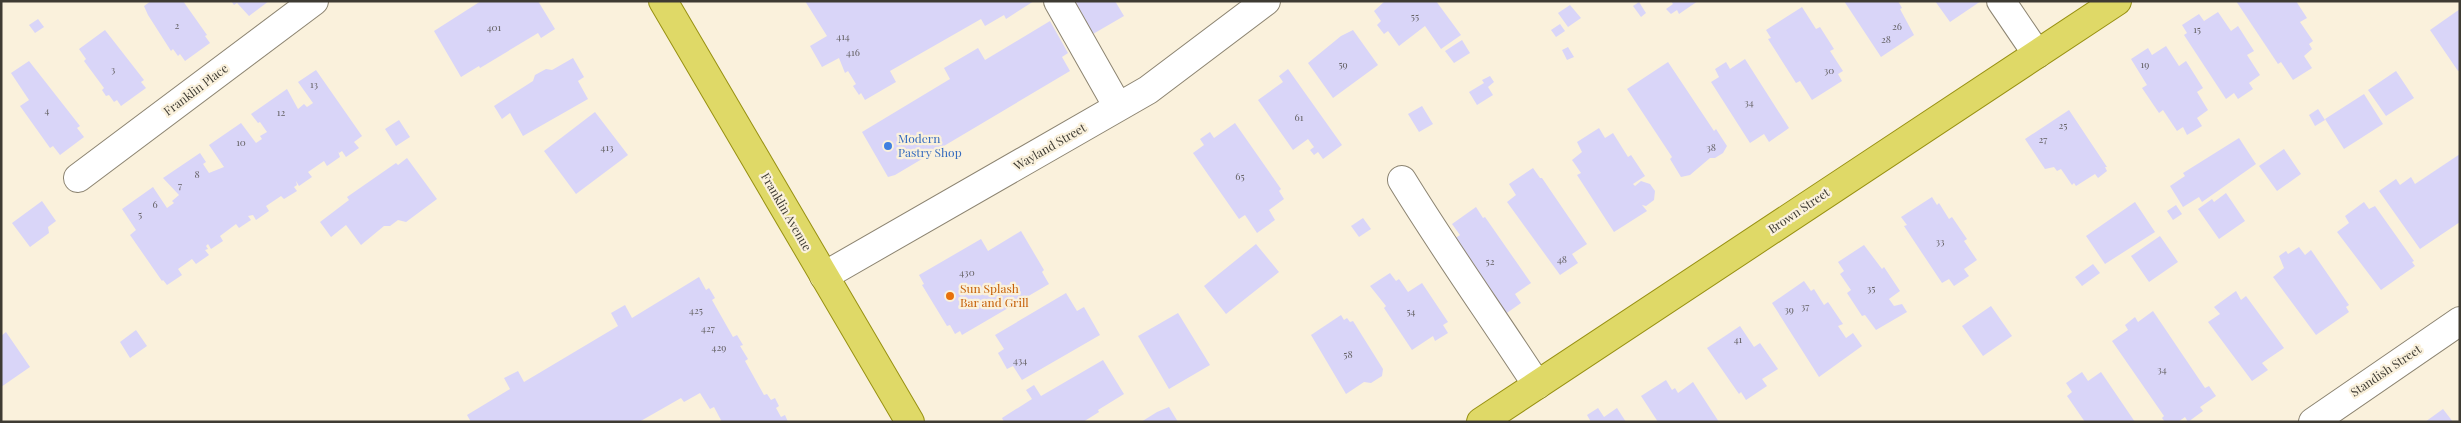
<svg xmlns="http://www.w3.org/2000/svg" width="2461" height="423" viewBox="0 0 2461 423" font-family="'Playfair Display',serif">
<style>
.building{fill:#d9d5f8}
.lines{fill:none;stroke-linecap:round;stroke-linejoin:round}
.minor-casing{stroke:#8c8471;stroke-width:30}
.major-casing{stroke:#989112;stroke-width:30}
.minor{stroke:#fff;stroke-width:28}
.major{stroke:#dfd967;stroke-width:28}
.shop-dot{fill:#3f7fe0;stroke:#faf1dc;stroke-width:2}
.food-dot{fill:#e8710a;stroke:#faf1dc;stroke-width:2}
.labels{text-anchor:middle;stroke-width:4.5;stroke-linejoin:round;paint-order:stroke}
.number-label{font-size:10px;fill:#656264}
.street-label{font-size:12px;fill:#3e3b33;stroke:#faf1dc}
.shop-label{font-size:12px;fill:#366cbe;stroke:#faf1dc;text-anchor:start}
.food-label{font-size:12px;fill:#c56008;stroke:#faf1dc;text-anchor:start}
</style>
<rect width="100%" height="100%" fill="#faf1dc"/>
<!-- building -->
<path class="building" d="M151 1H183L207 35 205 36 210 43 185 61 180 54 178 56 173 49 171 51 148 15 144 6Z
M231 1H269L249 16 237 3 234 5Z
M481 1H538L555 29 541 38 538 33 480 68 479 66 461 77 434 31Z
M805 1H1034L1006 19 1004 15 985 26 981 19 890 71 896 82 865 100 861 93 859 95 853 86 856 84 848 71 845 73 839 58 822 67 810 46 827 36Z
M1074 1H1115L1124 16 1093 34Z
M1385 1H1436L1461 35 1441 49 1425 26 1399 46 1388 31 1384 34 1377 25 1381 21 1374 11Z
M1671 1H1698L1679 14 1677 10 1671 14 1666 9 1673 4Z
M1844 1H1898L1902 8 1900 9 1914 35 1881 57Z
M1935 1H1981L1950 22Z
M2236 1H2296L2307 18 2300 22 2313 41 2309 44 2312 49 2304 56 2312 68 2293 80 2281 62 2278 64Z
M1639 2 1646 13 1641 17 1633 6Z
M1570 5 1581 18 1568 27 1558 13Z
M1802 7 1816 29 1820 27 1834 49 1830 51 1843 71 1838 74 1842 81 1812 100 1800 81 1796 83 1768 39 1771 38 1766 30Z
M2460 9V70L2458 71 2430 30Z
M2218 12 2231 31 2238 26 2254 51 2247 55 2260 75 2249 83 2253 89 2238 99 2234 93 2226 99 2184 35 2187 33 2182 25 2199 14 2204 21Z
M38 19 44 27 35 33 29 25Z
M1050 21 1068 53 1062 57 1070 71 895 175 888 177 862 132 950 79 944 68 978 48 985 60Z
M1560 24 1565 31 1556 37 1551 30Z
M105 30 144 80 141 82 146 88 121 106 117 100 114 102 109 95 106 96 102 90 104 88 84 61 86 59 79 49Z
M1353 30 1378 65 1333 98 1308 63 1341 36Z
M1462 40 1470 53 1454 63 1445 51Z
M2166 46 2179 66 2186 61 2203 88 2197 92 2208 110 2197 118 2202 126 2187 135 2183 127 2177 131 2163 110 2159 113 2142 88 2147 85 2131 59 2148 48 2152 55Z
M1568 47 1574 57 1567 60 1562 50Z
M573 58 584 77 578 81 588 99 523 136 510 113 502 119 494 106 533 81 535 75 546 69 552 70Z
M1745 59 1789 128 1769 142 1764 134 1750 143 1711 82 1719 77 1715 69 1726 62 1730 69Z
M29 61 80 126 77 128 84 137 60 155 53 146 50 148 20 106 29 100 11 73Z
M1668 62 1714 131 1716 129 1727 146 1723 153 1715 158H1710L1690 175 1681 177 1670 159 1672 157 1627 89Z
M1288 69 1342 145 1323 159 1318 152 1314 155 1310 150 1314 147 1308 139 1293 150 1258 100 1283 82 1279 76Z
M316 70 362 136 354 142 359 148 346 157 342 151 339 153 338 151 340 157 327 166 324 161 308 172 312 177 299 186 296 181 297 185 294 187 297 191 284 199 281 196 266 206 269 211 256 220 253 215 248 216 251 220 239 228 236 224 220 236 223 241 211 249 208 244 206 246 208 249 205 250 209 255 196 264 192 259 178 269 182 275 167 285 163 280 162 281 130 235 136 230 122 209 153 187 167 208 174 203 172 201 179 195 163 178 200 153 206 162 203 164 209 173 224 167 209 145 241 123 256 143 262 139 260 136 267 132 260 122 258 123 251 114 287 89 298 109 304 104 307 107 313 103 298 82Z
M2396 71 2414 98 2386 116 2368 90Z
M1490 76 1494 82 1488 87 1493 95 1477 105 1469 92 1484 83 1482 80Z
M2364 94 2383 124 2344 149 2325 119Z
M1422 106 1433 124 1419 132 1408 114Z
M2318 109 2325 120 2315 126 2309 115Z
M2069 110 2107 167H2105L2107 171 2098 178 2095 174 2076 186 2074 183 2072 185 2061 169 2057 171 2054 167 2045 169 2025 139Z
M595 112 628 155 576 194 544 151Z
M399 120 410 137 396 146 385 129Z
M1235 123 1281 189 1279 191 1284 199 1269 210 1275 220 1257 233 1245 215 1239 219 1193 153 1204 145 1200 139 1210 132 1214 138Z
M1599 128 1605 138 1613 133 1628 157 1631 155 1645 176 1633 184 1635 186 1641 181 1650 184 1655 191 1654 200 1646 206 1642 205 1647 211 1614 232 1577 175 1581 173 1572 160 1582 152 1577 142Z
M2239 138 2256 164 2202 202 2199 197 2183 207 2170 186 2185 176 2183 173Z
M2284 149 2301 174 2277 191 2259 166Z
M2460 154V222L2420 249 2379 191 2396 179 2400 185 2411 177 2415 184Z
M407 158 437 199 406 222 398 220 390 226H384L361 245 346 225 331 237 320 222 349 200 347 197 396 163 398 165Z
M1533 168 1540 178H1542L1587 244 1572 254 1578 263 1560 275 1507 202 1516 195 1509 184Z
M2226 193 2245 221 2219 239 2198 209 2212 199 2214 202Z
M1932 197 1937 205 1939 203 1949 219 1952 217 1967 239 1964 241 1977 260 1964 269 1969 276 1954 286 1949 279 1942 283 1904 226 1907 225 1901 217Z
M42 201 56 221 48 227 49 233 30 247 12 223Z
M2135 202 2155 232 2105 264 2086 236Z
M2364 202 2369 209 2375 206 2414 261 2412 262 2415 266 2381 290 2337 232 2349 223 2345 216Z
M2176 205 2182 214 2173 220 2167 211Z
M1476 207 1483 218 1485 217 1531 283 1515 294 1521 303 1504 315 1451 241 1460 235 1452 224Z
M1363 218 1371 229 1359 237 1351 226Z
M1021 231 1044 270 1042 272 1049 284 962 335 960 331 955 334 950 325 947 326 922 285 924 284 919 275 981 239 988 251Z
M2160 236 2178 262 2149 282 2131 256Z
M1256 244 1279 272 1226 314 1204 286Z
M1864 245 1882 269 1884 267 1900 291 1889 299 1894 306 1902 304 1907 312 1876 330 1865 315 1862 316 1847 293 1851 290 1840 274 1844 271 1838 262Z
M2299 247 2305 255 2311 250 2349 305 2346 307 2349 312 2316 335 2273 277 2284 268 2279 256 2286 251 2288 254Z
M2093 264 2100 273 2082 286 2075 277Z
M1390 273 1396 281 1399 279 1408 292 1422 283 1448 322 1443 325 1448 333 1435 341 1433 336 1412 350 1384 308 1386 306 1370 286Z
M699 277 706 290 709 288 715 298 712 300 733 337 737 335 743 345 740 346 748 359 745 361 764 395 767 394 771 400 775 398 779 406 776 408 781 417 785 415 788 422H722L714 407 710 409 700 393 684 402 681 398 639 422H471L467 415 510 389 504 378 518 371 524 382 618 326 611 313 625 305 632 318Z
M1804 281 1811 291 1814 289 1824 305 1828 302 1843 324 1838 326 1846 338 1853 333 1862 346 1819 377 1772 303Z
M2236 291 2241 300 2246 296 2284 348 2262 363 2268 370 2252 381 2208 322 2220 314 2214 307Z
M1066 293 1077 311 1084 307 1100 335 1022 380 1013 366 1007 369 998 353 1004 349 995 335Z
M1991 306 2012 336 1983 356 1962 326Z
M2153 311 2205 388 2209 386 2216 396 2200 407 2203 411 2188 422 2185 417 2178 422H2165L2162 418 2164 416 2112 341 2128 330 2125 325 2135 317 2138 322Z
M1178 313 1210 365 1169 389 1138 336Z
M1341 315 1344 320 1347 318 1350 322 1353 321 1383 369 1382 376 1371 383 1364 382 1346 394 1311 335Z
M1740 326 1754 347 1760 343 1778 369 1762 379 1767 386 1746 400 1741 392 1739 394 1707 348Z
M136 330 147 346 130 358 120 342Z
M6 332 30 367 1 387V336Z
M1103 360 1124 394 1098 410 1099 412 1083 422H1004L1002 418 1032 399 1026 390 1034 385 1041 396Z
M2082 372 2088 381 2101 372 2135 422H2085L2067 396 2072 392 2066 383Z
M1666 380 1672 390 1675 388 1678 393 1693 382 1719 422H1658L1641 396Z
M1169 407 1178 422H1141L1157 412Z
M1598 408 1604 417 1617 408 1626 422H1591L1587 415Z
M2443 409 2453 422H2425Z"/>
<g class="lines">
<defs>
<path id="minor" d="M1058 1 1118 107
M2001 1 2037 54
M78 178 314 1
M1402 180C1445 250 1492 316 1537 385
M824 276 1148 90 1266 1
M2313 422 2460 321"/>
<path id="major" d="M663 1 910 422
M1481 422 2117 1"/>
</defs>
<!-- minor casing -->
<use href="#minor" class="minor-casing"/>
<!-- major casing -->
<use href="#major" class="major-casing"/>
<!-- minor -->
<use href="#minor" class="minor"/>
<!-- major -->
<use href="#major" class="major"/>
</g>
<!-- markers -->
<circle class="shop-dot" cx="888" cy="146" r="5"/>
<circle class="food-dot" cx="950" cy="296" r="5"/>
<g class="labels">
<!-- number labels -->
<g class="number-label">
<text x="1415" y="20">55</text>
<text x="177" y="29">2</text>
<text x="1897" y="30">26</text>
<text x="494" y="31">401</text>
<text x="2197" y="33">15</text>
<text x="843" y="40">414</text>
<text x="1886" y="43">28</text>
<text x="853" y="56">416</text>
<text x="1343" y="68">59</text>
<text x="2145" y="68">19</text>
<text x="113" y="73">3</text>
<text x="1829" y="74">30</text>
<text x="314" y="88">13</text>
<text x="1749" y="106">34</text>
<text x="47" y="114">4</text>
<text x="281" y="116">12</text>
<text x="1299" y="121">61</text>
<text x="2063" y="129">25</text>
<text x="2043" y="143">27</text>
<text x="241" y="146">10</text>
<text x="607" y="151">413</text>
<text x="1711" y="151">38</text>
<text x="197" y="178">8</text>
<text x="1240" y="180">65</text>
<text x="180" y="189">7</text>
<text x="155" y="208">6</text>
<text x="140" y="218">5</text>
<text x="1940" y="245">33</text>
<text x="1562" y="263">48</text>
<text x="1490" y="265">52</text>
<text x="967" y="276">430</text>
<text x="1871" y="292">35</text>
<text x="1805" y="310">37</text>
<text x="1789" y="313">39</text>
<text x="696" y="314">425</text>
<text x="1411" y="315">54</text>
<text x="708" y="332">427</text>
<text x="1738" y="343">41</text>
<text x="719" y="351">429</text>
<text x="1348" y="358">58</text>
<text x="1020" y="364">434</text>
<text x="2162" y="373">34</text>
</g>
<!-- street labels -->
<g class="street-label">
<text transform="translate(196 90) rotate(-37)" y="4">Franklin Place</text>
<text transform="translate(1050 147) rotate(-30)" y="4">Wayland Street</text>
<text transform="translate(1799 211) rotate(-34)" y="4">Brown Street</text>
<text transform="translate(786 212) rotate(60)" y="4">Franklin Avenue</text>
<text transform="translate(2386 371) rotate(-34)" y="4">Standish Street</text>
</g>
<!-- shop labels -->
<g class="shop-label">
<text x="898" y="143">Modern<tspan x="898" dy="14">Pastry Shop</tspan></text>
</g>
<!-- food labels -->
<g class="food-label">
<text x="960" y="293">Sun Splash<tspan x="960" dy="14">Bar and Grill</tspan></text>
</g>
</g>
<!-- border -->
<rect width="2461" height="423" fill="none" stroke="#3e3b33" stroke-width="5"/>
</svg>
